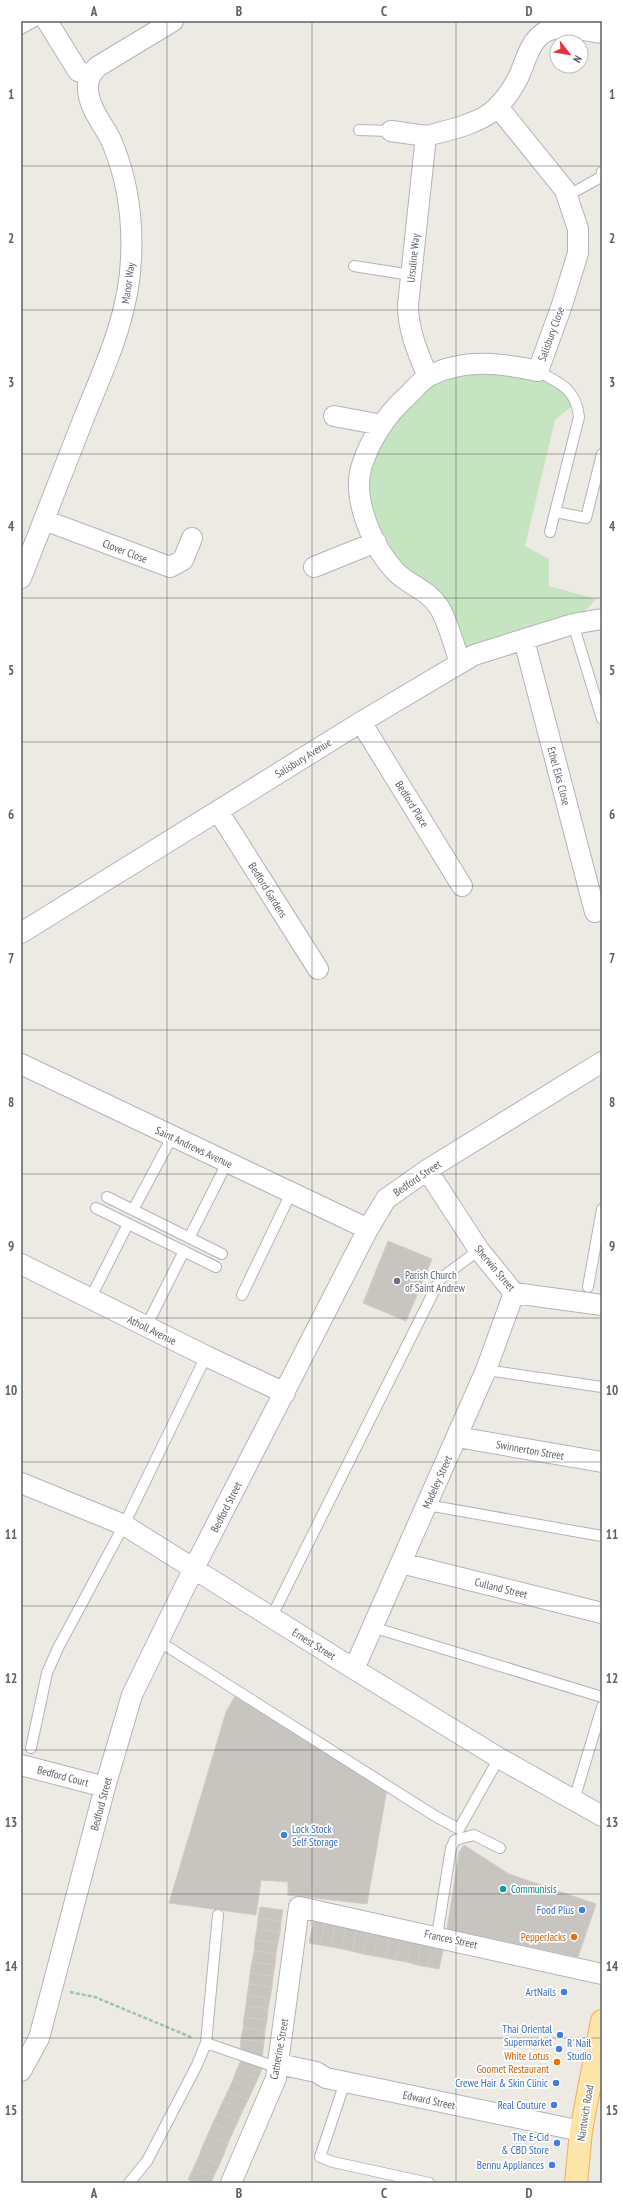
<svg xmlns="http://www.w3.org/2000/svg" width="623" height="2204" viewBox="0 0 623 2204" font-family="'PT Sans Narrow',sans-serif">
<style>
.green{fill:#c5e5c0}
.building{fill:#c8c5c0;stroke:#d2cbc2}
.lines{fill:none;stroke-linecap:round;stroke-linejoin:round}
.service-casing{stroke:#b1b5b8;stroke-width:12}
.minor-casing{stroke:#b1b5b8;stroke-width:22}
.primary-casing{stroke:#edb15c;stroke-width:24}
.path{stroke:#9ac8a1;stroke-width:2.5;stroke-dasharray:4 2;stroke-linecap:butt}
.service{stroke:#fff;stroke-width:10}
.minor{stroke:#fff;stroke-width:20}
.primary{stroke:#fde4a9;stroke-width:22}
.grid{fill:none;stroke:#5b6063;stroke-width:1;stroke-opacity:0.55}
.worship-dot{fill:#6b7280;stroke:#fff;stroke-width:1.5}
.shop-dot{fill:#3f7fe0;stroke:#fff;stroke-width:1.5}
.culture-dot{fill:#0f9aa8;stroke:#fff;stroke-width:1.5}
.food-dot{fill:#e8710a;stroke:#fff;stroke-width:1.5}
.labels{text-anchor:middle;stroke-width:3.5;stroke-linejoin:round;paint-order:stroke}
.street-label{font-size:11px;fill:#5b6063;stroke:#fff}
.worship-label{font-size:11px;fill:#5b616d;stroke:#fff;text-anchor:start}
.shop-label{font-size:11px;fill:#366cbe;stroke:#fff;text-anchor:end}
.culture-label{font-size:11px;fill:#0d838f;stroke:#fff;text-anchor:start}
.food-label{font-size:11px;fill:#c56008;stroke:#fff;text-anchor:end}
.neatline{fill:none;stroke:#5b6063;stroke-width:1.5}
.grid-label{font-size:13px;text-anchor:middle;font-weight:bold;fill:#5b6063}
</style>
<rect width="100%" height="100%" fill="#edeae3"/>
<!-- green -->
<path class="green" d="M488 363 538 371 577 402 555 420 525 546 549 559V586L596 599 573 624 460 663 439 607 376 542 361 466 428 377Z"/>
<!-- building -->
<path class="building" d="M388 1241 432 1259 406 1321 363 1303Z
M235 1696 387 1789 367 1904 288 1895V1882L261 1880 256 1915 169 1903 226 1712Z
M464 1845 509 1874 596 1904 578 1957 447 1929 459 1852Z
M260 1907 283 1910 281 1921 258 1918Z
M258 1918 281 1921 280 1932 257 1929Z
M314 1920 325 1922 320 1945 309 1943Z
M325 1922 335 1924 331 1947 320 1945Z
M335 1924 346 1926 342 1949 331 1947Z
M346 1926 357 1929 352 1951 342 1949Z
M257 1929 280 1932 278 1943 255 1940Z
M357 1929 368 1931 363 1954 352 1951Z
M368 1931 379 1933 374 1956 363 1954Z
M379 1933 390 1935 385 1958 374 1956Z
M390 1935 400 1937 396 1960 385 1958Z
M400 1937 411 1939 407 1962 396 1960Z
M411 1939 422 1941 417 1965 407 1962Z
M255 1940 278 1943 276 1954 254 1951Z
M422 1941 433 1944 428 1967 417 1965Z
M433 1944 444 1946 439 1969 428 1967Z
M254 1951 276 1954 275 1965 252 1962Z
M252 1962 275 1965 273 1976 250 1973Z
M250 1973 273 1976 272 1987 249 1984Z
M249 1984 272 1987 270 1998 247 1995Z
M247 1995 270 1998 268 2009 246 2006Z
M246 2006 268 2009 267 2020 244 2017Z
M244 2017 267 2020 265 2031 243 2028Z
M243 2028 265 2031 264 2042 241 2039Z
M241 2039 264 2042 262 2058 240 2050Z
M242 2058 263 2067 258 2078 237 2069Z
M237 2069 258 2078 253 2089 233 2080Z
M233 2080 253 2089 248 2100 228 2091Z
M228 2091 248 2100 243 2110 223 2101Z
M223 2101 243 2110 238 2121 218 2112Z
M218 2112 238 2121 233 2132 213 2123Z
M213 2123 233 2132 228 2143 208 2134Z
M208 2134 228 2143 224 2154 203 2145Z
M203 2145 224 2154 219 2165 199 2156Z
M199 2156 219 2165 214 2176 194 2167Z
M194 2167 214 2176 211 2183H194L188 2179Z"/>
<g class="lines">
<defs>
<path id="service" d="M21 29 35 21
M359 130 391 131
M567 196 601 177 602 172
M354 266 411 275
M538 371C561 384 576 389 579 417L550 532
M556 512 586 518 602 454
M573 624 602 719
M107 1197 222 1254
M96 1208 216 1267
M133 1210 172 1137
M189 1238 227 1163
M588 1287 602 1209
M242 1295 291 1193
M90 1299 128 1224
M146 1327 184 1251
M486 1370 602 1387
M427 1505 602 1536
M271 1618 440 1279 479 1250
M372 1627 602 1697
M160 1642 435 1816 459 1829 499 1758
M31 1748 47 1673 58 1648 124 1525 206 1356
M574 1800 602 1707
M437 1936 451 1848 455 1840 474 1835 500 1848
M206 2043 267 2064H279
M345 2082 320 2157 333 2162 429 2183
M129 2183 147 2161 197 2065 206 2043 218 1915"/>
<path id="minor" d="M47 21 78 71 90 76
M391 131 426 136
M428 377C418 353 408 331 408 305L426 136C446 131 484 123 498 106 506 98 514 86 519 76 527 58 531 34 553 29 569 26 587 31 602 33
M334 416 382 425
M44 520 170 567 183 560 192 538
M314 567 376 542
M21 578C42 524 64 469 85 415 106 364 129 314 131 259 133 219 127 177 111 140 103 124 88 107 88 88 87 79 92 73 97 67L173 21
M524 640 595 912
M460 663C455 648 447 619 439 607 427 589 409 585 397 573 373 549 351 498 362 465 370 440 386 416 404 399 412 392 420 381 429 376 463 358 502 363 538 371L562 305 578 253V229L565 190 498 107
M361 722 462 886
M218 811 318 969
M21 933 361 722 474 655 573 624 602 619
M21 1064 368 1229
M427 1170 479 1250 514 1293 602 1305
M21 1264 206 1356 285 1393
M457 1437 602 1462
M21 1483 124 1525 354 1669 499 1758 602 1816
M401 1563 602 1613
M354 1669 486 1370 514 1293
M21 1765 105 1787
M279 2064 316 2072 326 2078 581 2131
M21 2071 39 2038 105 1787 132 1695 194 1568 368 1229 386 1199 427 1170 602 1062
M231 2183 276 2078 299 1907 602 1974"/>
<path id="primary" d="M576 2183 581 2131 602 2021"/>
</defs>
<!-- service casing -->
<use href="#service" class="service-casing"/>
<!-- minor casing -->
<use href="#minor" class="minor-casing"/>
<!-- primary casing -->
<use href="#primary" class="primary-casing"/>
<!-- path -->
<path class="path" d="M70 1992 95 1997 193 2038"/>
<!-- service -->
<use href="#service" class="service"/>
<!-- minor -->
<use href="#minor" class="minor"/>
<!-- primary -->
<use href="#primary" class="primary"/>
</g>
<!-- grid -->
<path class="grid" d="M167 21V2183M312 21V2183M456 21V2183M21 166H602M21 310H602M21 454H602M21 598H602M21 742H602M21 886H602M21 1030H602M21 1174H602M21 1318H602M21 1462H602M21 1606H602M21 1750H602M21 1894H602M21 2038H602"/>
<!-- markers -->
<circle class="worship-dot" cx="397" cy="1281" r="4"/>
<g class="shop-dot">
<circle cx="284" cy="1835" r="4"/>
<circle cx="582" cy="1910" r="4"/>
<circle cx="564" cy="1992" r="4"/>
<circle cx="560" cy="2035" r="4"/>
<circle cx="559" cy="2049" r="4"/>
<circle cx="556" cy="2083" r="4"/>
<circle cx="554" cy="2105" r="4"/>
<circle cx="557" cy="2143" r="4"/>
<circle cx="552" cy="2165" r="4"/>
</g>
<circle class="culture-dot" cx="503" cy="1889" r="4"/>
<g class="food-dot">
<circle cx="574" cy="1937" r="4"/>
<circle cx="557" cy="2062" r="4"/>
</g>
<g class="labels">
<!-- street labels -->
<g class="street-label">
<text transform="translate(413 258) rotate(-84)" y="4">Ursuline Way</text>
<text transform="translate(128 283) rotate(-82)" y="4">Manor Way</text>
<text transform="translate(551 334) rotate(-70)" y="4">Salisbury Close</text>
<text transform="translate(125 551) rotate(21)" y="4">Clover Close</text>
<text transform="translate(303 758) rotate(-32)" y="4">Salisbury Avenue</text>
<text transform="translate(559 776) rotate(75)" y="4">Ethel Elks Close</text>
<text transform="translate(412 804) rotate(58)" y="4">Bedford Place</text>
<text transform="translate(268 890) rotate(58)" y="4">Bedford Gardens</text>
<text transform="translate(194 1147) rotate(25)" y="4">Saint Andrews Avenue</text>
<text transform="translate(417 1178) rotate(-34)" y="4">Bedford Street</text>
<text transform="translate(495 1268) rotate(50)" y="4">Sherwin Street</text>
<text transform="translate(152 1330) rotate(26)" y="4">Atholl Avenue</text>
<text transform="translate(530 1450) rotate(10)" y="4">Swinnerton Street</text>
<text transform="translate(437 1482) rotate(-66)" y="4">Madeley Street</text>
<text transform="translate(226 1507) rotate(-63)" y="4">Bedford Street</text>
<text transform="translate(501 1588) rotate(14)" y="4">Culland Street</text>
<text transform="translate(314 1644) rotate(32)" y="4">Ernest Street</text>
<text transform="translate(63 1776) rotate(15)" y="4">Bedford Court</text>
<text transform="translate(101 1804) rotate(-75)" y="4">Bedford Street</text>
<text transform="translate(451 1939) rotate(12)" y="4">Frances Street</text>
<text transform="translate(279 2049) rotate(-80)" y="4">Catherine Street</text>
<text transform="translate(429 2100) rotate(12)" y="4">Edward Street</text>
<text transform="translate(585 2113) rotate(-81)" y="4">Nantwich Road</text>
</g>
<!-- worship labels -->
<g class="worship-label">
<text x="405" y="1279">Parish Church<tspan x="405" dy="13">of Saint Andrew</tspan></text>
</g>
<!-- shop labels -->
<g class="shop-label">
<text x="292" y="1833" text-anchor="start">Lock Stock<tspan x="292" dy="13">Self Storage</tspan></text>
<text x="574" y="1914">Food Plus</text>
<text x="556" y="1996">ArtNails</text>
<text x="552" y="2033">Thai Oriental<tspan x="552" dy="13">Supermarket</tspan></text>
<text x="567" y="2047" text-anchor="start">R' Nail<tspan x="567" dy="13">Studio</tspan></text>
<text x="548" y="2087">Crewe Hair &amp; Skin Clinic</text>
<text x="546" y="2109">Real Couture</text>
<text x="549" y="2141">The E-Cid<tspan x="549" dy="13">&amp; CBD Store</tspan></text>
<text x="544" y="2169">Bennu Appliances</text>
</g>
<!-- culture labels -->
<g class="culture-label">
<text x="511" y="1893">Communisis</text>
</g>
<!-- food labels -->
<g class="food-label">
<text x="566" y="1941">PepperJacks</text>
<text x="549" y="2060">White Lotus<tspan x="549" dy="13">Goomet Restaurant</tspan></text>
</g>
</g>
<!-- border -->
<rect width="623" height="2204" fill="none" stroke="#ffffff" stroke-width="44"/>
<!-- north arrow -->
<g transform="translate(569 54) rotate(121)"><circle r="19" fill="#ffffff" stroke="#bdbfc1"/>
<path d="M0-3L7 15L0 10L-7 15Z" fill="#e4323d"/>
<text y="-6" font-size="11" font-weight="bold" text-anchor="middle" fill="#5b6063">N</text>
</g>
<rect x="22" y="22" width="579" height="2160" class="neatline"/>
<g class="grid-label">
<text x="94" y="16">A</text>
<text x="239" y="16">B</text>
<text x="384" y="16">C</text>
<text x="529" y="16">D</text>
<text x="11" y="99">1</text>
<text x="612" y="99">1</text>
<text x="11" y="243">2</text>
<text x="612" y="243">2</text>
<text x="11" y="387">3</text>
<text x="612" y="387">3</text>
<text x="11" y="531">4</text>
<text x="612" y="531">4</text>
<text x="11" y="675">5</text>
<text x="612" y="675">5</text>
<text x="11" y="819">6</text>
<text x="612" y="819">6</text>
<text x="11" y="963">7</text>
<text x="612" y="963">7</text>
<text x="11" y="1107">8</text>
<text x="612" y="1107">8</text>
<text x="11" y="1251">9</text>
<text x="612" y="1251">9</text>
<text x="11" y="1395">10</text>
<text x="612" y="1395">10</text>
<text x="11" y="1539">11</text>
<text x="612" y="1539">11</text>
<text x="11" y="1683">12</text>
<text x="612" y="1683">12</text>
<text x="11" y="1827">13</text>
<text x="612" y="1827">13</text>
<text x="11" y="1971">14</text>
<text x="612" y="1971">14</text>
<text x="11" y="2115">15</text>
<text x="612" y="2115">15</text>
<text x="94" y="2198">A</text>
<text x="239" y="2198">B</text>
<text x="384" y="2198">C</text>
<text x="529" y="2198">D</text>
</g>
</svg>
